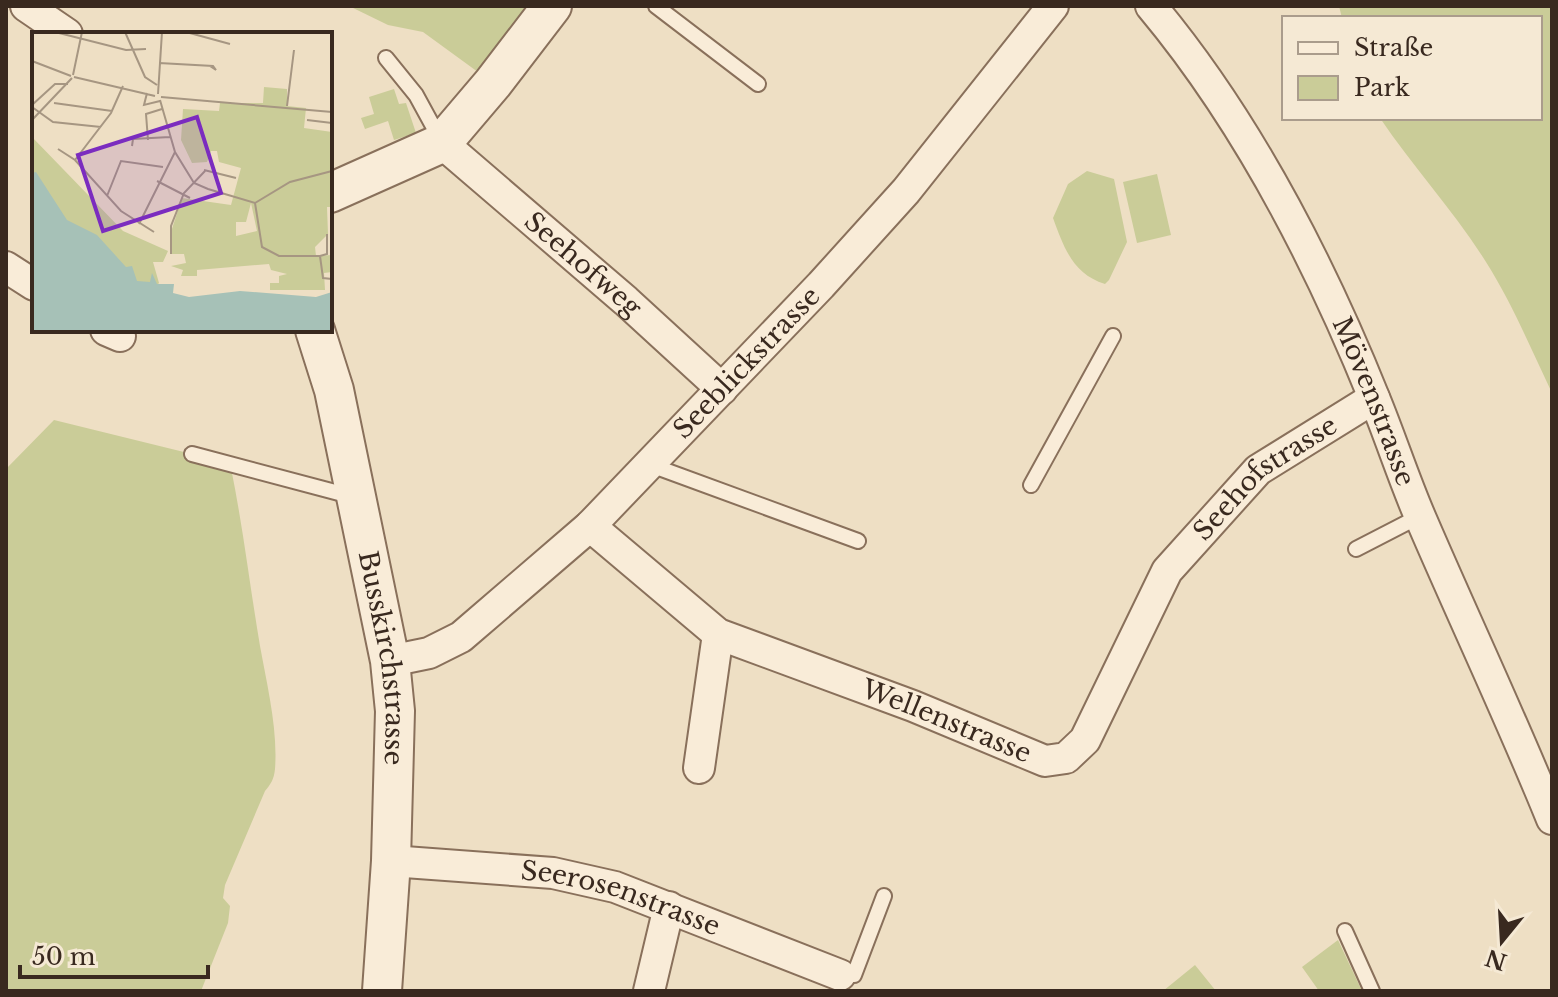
<svg xmlns="http://www.w3.org/2000/svg" width="1558" height="997" viewBox="0 0 1558 997" font-family="'Libre Baskerville',serif">
<style>
.green{fill:#cacc98}
.lines{fill:none;stroke-linecap:round;stroke-linejoin:round}
.service-casing{stroke:#89705b;stroke-width:18}
.minor-casing{stroke:#89705b;stroke-width:34}
.tertiary-casing{stroke:#89705b;stroke-width:42}
.service{stroke:#f9ecd8;stroke-width:14}
.minor{stroke:#f9ecd8;stroke-width:30}
.tertiary{stroke:#f9ecd8;stroke-width:38}
.labels{text-anchor:middle;stroke-width:6;stroke-linejoin:round;paint-order:stroke}
.street-label{font-size:26px;fill:#39291f;stroke:#f5e9d4}
.inset-road{fill:none;stroke:#a69682;stroke-width:2}
.view{fill:#7b2cbf;fill-opacity:0.15;stroke:#7b2cbf;stroke-width:4}
.inset-edge{fill:none;stroke:#39291f;stroke-width:4}
</style>
<rect width="100%" height="100%" fill="#eedfc4"/>
<!-- green -->
<path class="green" d="M349 6H552L493 83 423 32 388 25Z
M1339 6H1552V393C1531 349 1512 303 1486 262 1454 211 1413 167 1380 118H1540V18H1342Z
M394 89 399 104 406 103 416 133 394 140 388 121 365 129 361 118 374 114 369 97Z
M1087 171 1114 179 1127 242 1109 280 1105 284C1073 274 1064 248 1053 218L1068 184Z
M1157 174 1171 235 1137 243 1123 182Z
M54 420 192 454 231 468C243 527 250 587 260 646 267 685 278 729 275 769 274 779 271 784 265 791L225 885 223 898 230 906 228 923 201 991H6V469Z
M1338 940 1362 991H1319L1302 967Z
M1195 965 1216 991H1163Z"/>
<g class="lines">
<defs>
<path id="service" d="M656 6 758 84
M386 58 416 95 440 139
M192 454 354 497
M648 464 858 541
M1031 485 1113 336
M1356 549 1420 516
M1345 931 1372 991
M840 975H854L884 896"/>
<g id="minor">
<path d="M26 6 67 34"/>
<path id="s1" d="M1151 6C1248 122 1319 261 1375 400 1391 439 1404 480 1421 519 1464 619 1511 718 1552 819"/>
<path id="s2" d="M442 143 626 301 722 389"/>
<path d="M6 267 34 285"/>
<path d="M106 330 120 336"/>
<path id="s3" d="M590 526 718 634 913 706 1045 761 1066 758 1085 740 1167 571 1258 470 1374 398"/>
<path id="s4" d="M390 661 429 653 461 637 590 526 821 285 906 191 1053 6"/>
<path d="M699 768 718 634"/>
<path id="s5" d="M391 861 553 873 615 887 840 975"/>
<path d="M649 991 669 907"/>
</g>
<g id="tertiary">
<path d="M330 193 442 143 493 83 552 6"/>
<path id="s6" d="M315 330 334 390 390 661 395 711 391 861 382 991"/>
</g>
</defs>
<!-- service casing -->
<use href="#service" class="service-casing"/>
<!-- minor casing -->
<use href="#minor" class="minor-casing"/>
<!-- tertiary casing -->
<use href="#tertiary" class="tertiary-casing"/>
<!-- service -->
<use href="#service" class="service"/>
<!-- minor -->
<use href="#minor" class="minor"/>
<!-- tertiary -->
<use href="#tertiary" class="tertiary"/>
</g>
<g class="labels">
<!-- street labels -->
<g class="street-label">
<text dy="9" stroke="none"><textPath href="#s2" startOffset="186">Seehofweg</textPath></text>
<text dy="9" stroke="none"><textPath href="#s4" startOffset="472">Seeblickstrasse</textPath></text>
<text dy="9" stroke="none"><textPath href="#s1" startOffset="456">Mövenstrasse</textPath></text>
<text dy="9" stroke="none"><textPath href="#s3" startOffset="890">Seehofstrasse</textPath></text>
<text dy="9" stroke="none"><textPath href="#s6" startOffset="336">Busskirchstrasse</textPath></text>
<text dy="9" stroke="none"><textPath href="#s3" startOffset="412">Wellenstrasse</textPath></text>
<text dy="9" stroke="none"><textPath href="#s5" startOffset="234">Seerosenstrasse</textPath></text>
</g>
</g>
<!-- overview -->
<g transform="translate(32 32)">
<rect width="300" height="300" fill="#eedfc4"/>
<path d="M232 55 255 57V74L274 76 272 96 300 100V175H295L296 202 283 215 284 224 300 223V240L292 241 293 258H238V251H247V244L255 242 239 238 237 232 165 238V244H149L151 238 139 234 154 231 152 222H139V200L150 166 199 173 209 136 187 130 185 119H179L175 130 160 131 149 108 151 77 187 79 188 71H231ZM219 171 225 199 204 204V190H214ZM0 105 91 199 136 219 131 230H121L127 251 114 265 0 172Z" fill="#cacc98" fill-rule="evenodd"/>
<path d="M4 140 35 188 65 203 94 235 100 234 105 249 118 250 120 241 125 252H142L141 261 157 265 208 259 284 265 300 260V300H0V141Z" fill="#a6c1b7"/>
<path class="inset-road" d="M23 0 94 18 114 17M93 0 113 45 125 53M154 0 198 12M0 29 39 44M127 31 181 34 184 38 178 34M41 43 50 0M42 45 123 64M115 61 112 73 128 69M126 62 130 0M129 65 300 80M128 68 143 120 162 151 176 157 223 171 258 150 300 139M22 71 80 79M0 73 23 52H36M255 74 262 18M0 75 21 90 69 95M0 88 40 46M275 88 300 91M116 108 114 82 130 77M100 114 101 107 138 105M26 117 43 128 89 179 122 200M43 128 79 81 91 54M172 138 204 146M125 149 158 166M75 164 89 129 131 135M223 171 230 215 247 224H288M107 192 143 120M139 222V194L152 161 173 139M288 224 291 246 300 247M288 224 295 222V202"/>
<path class="view" d="M165 85 189 161 71 199 46 123Z"/>
<rect width="300" height="300" class="inset-edge"/>
</g>
<!-- border -->
<rect width="1558" height="997" fill="none" stroke="#39291f" stroke-width="16"/>
<!-- legend -->
<rect x="1282" y="16" width="260" height="104" fill="#f5e9d4" stroke="#aa9c8c" stroke-width="2"/>
<rect x="1298" y="42" width="40" height="12" fill="#f9ecd8" stroke="#aa9c8c" stroke-width="2"/>
<text x="1354" y="56" font-size="24" fill="#39291f">Straße</text>
<rect x="1298" y="76" width="40" height="24" fill="#cacc98" stroke="#aa9c8c" stroke-width="2"/>
<text x="1354" y="96" font-size="24" fill="#39291f">Park</text>
<!-- north arrow -->
<g transform="translate(1502 941) rotate(198)" stroke="#f5e9d4" stroke-width="6" paint-order="stroke">
<path d="M0-6L14 30L0 20L-14 30Z" fill="#39291f"/>
<text y="-12" font-size="22" font-weight="bold" text-anchor="middle" fill="#39291f">N</text>
</g>
<!-- scale -->
<path d="M20 965v12h188v-12" fill="none" stroke="#39291f" stroke-width="4"/>
<text x="32" y="965" font-size="24" fill="#39291f" stroke="#f5e9d4" stroke-width="6" paint-order="stroke">50 m</text>
</svg>
